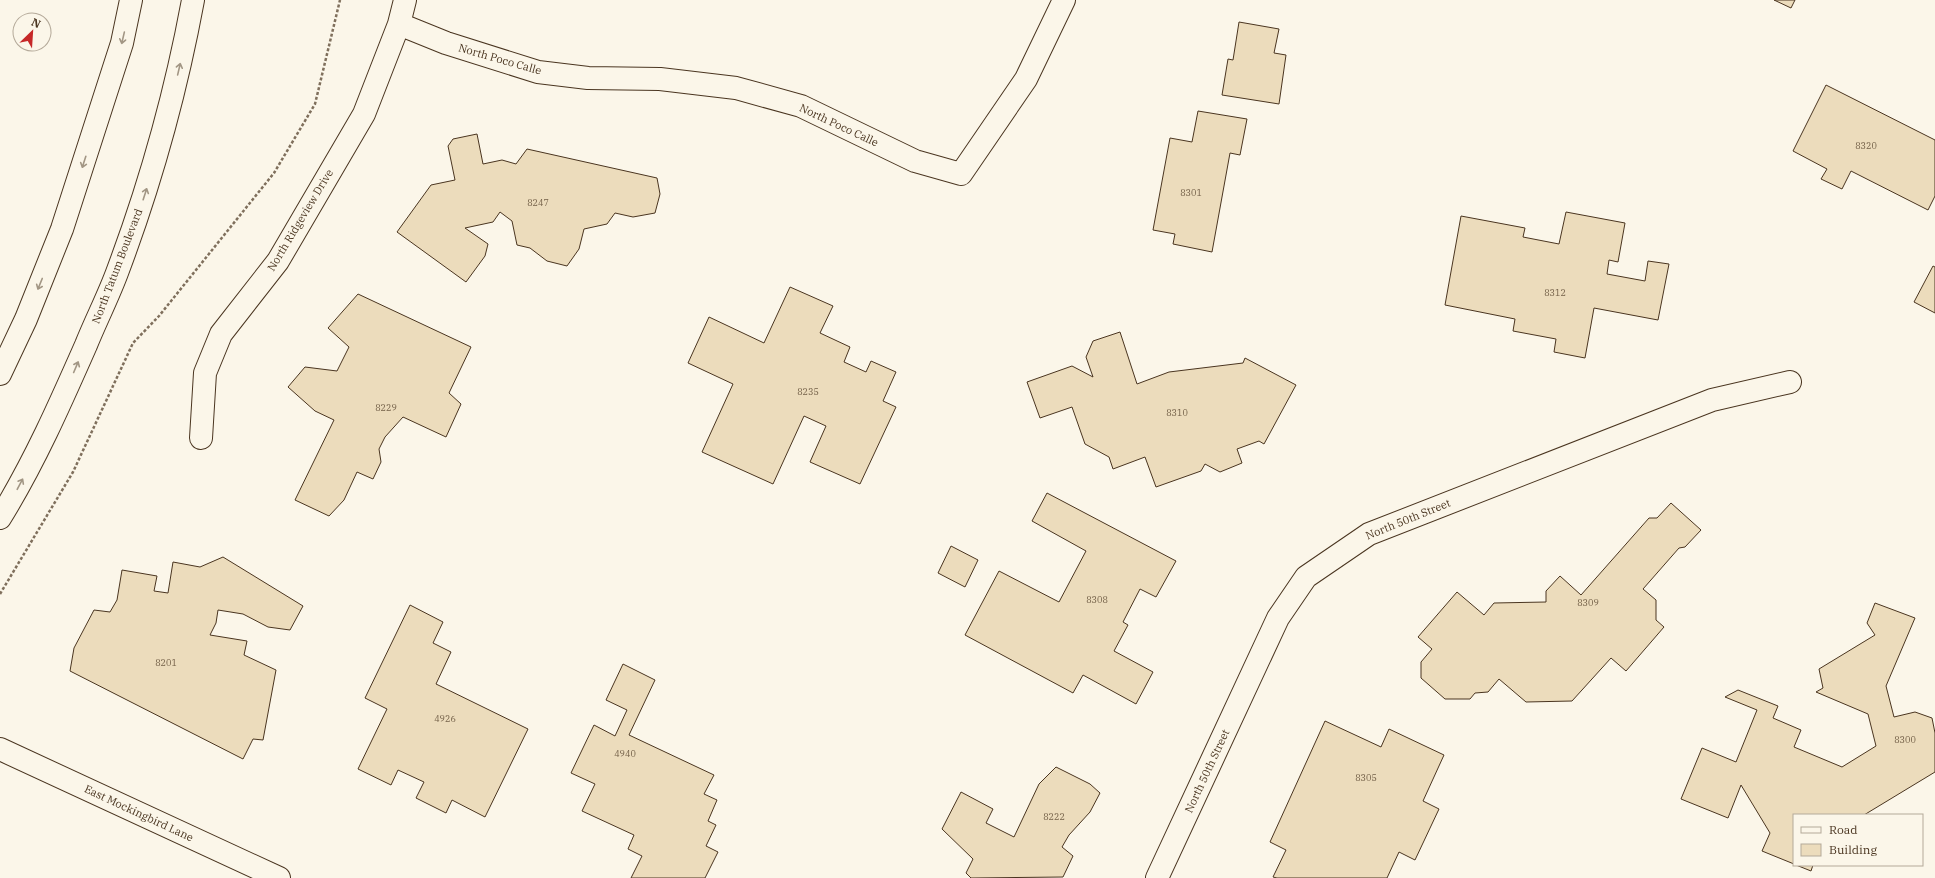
<svg xmlns="http://www.w3.org/2000/svg" width="1935" height="878" viewBox="0 0 1935 878" font-family="'IBM Plex Serif',serif">
<style>
.building{fill:#ecdcbc;stroke:#4a3520}
.lines{fill:none;stroke-linecap:round;stroke-linejoin:round}
.minor-casing{stroke:#4a3520;stroke-width:24}
.major-casing{stroke:#4a3520;stroke-width:24}
.path{stroke:#7f6f5c;stroke-width:2.5;stroke-dasharray:3 2;stroke-linecap:butt}
.minor{stroke:#fbf6e9;stroke-width:22}
.major{stroke:#fbf6e9;stroke-width:22}
.oneway{stroke:#a29684}
.labels{text-anchor:middle;stroke-width:3;stroke-linejoin:round;paint-order:stroke}
.number-label{font-size:9px;fill:#725f47}
.street-label{font-size:11px;fill:#4a3520;stroke:#fbf6e9}
</style>
<rect width="100%" height="100%" fill="#fbf6e9"/>
<!-- building -->
<path class="building" d="M1774 0H1795L1791 8Z
M1239 22 1279 29 1274 53 1286 55 1279 104 1222 95 1228 59 1233 60Z
M1826 85 1935 140V196L1928 210 1851 171 1842 189 1821 179 1827 169 1793 151Z
M1198 111 1247 119 1240 155 1230 153 1212 252 1173 244 1175 234 1153 230 1170 138 1192 142Z
M477 134 483 164 502 160 516 164 527 149 657 178 660 194 655 213 633 217 615 213 607 224 584 229 579 249 567 266 547 261 530 248 517 245 512 221 500 212 493 222 465 228 488 244 485 256 466 282 397 232 431 185 455 180 448 146 453 139Z
M1566 212 1625 223 1618 262 1609 260 1607 274 1645 281 1648 261 1669 264 1658 320 1594 308 1585 358 1554 352 1556 339 1513 331 1515 319 1445 305 1461 216 1525 228 1523 237 1559 244Z
M1933 266 1935 267V313L1914 302Z
M790 287 833 306 820 333 850 347 844 362 866 372 871 361 896 372 883 401 896 407 860 484 810 462 826 426 804 416 773 484 702 452 733 384 688 363 709 317 764 343Z
M358 294 471 347 449 393 461 404 446 437 403 417 385 437 379 449 381 462 373 479 357 472 344 500 329 516 295 500 334 420 315 411 288 387 305 367 337 371 349 347 328 328Z
M1120 332 1137 384 1169 372 1243 363 1245 358 1296 385 1264 444 1259 441 1237 449 1242 463 1220 472 1205 464 1201 471 1156 487 1145 457 1113 469 1109 457 1085 444 1072 407 1040 418 1027 382 1072 366 1093 377 1086 357 1093 341Z
M1047 493 1176 561 1156 597 1140 589 1123 622 1128 625 1114 651 1153 672 1136 704 1083 675 1073 693 965 635 999 571 1059 602 1086 551 1032 521Z
M1671 503 1701 530 1685 547 1679 548 1643 589 1656 600V620L1664 627 1626 671 1611 658 1572 701 1526 702 1499 679 1488 692 1475 693 1470 699H1445L1421 678V662L1432 649 1418 637 1457 592 1484 615 1494 603 1546 602V591L1560 576 1581 595 1649 518H1657Z
M951 546 978 560 965 587 938 573Z
M223 557 303 606 290 630 268 627 243 614 218 610 216 623 210 635 247 641 244 655 276 670 263 740 253 739 243 759 70 671 74 648 94 610 110 612 117 600 122 570 157 576 154 591 168 593 173 562 200 567Z
M1875 603 1915 618 1886 686 1894 717 1915 712 1932 718 1935 733V772L1864 815H1794V864L1762 851 1770 833 1741 785 1728 818 1681 799 1702 748 1736 762 1757 710 1725 697 1738 690 1778 706 1773 718 1801 730 1794 747 1842 767 1876 746 1868 714 1816 692 1823 688 1819 669 1875 635 1867 623Z
M410 605 443 622 433 643 451 652 436 684 528 729 485 817 452 800 446 813 416 798 424 782 398 770 391 785 358 769 387 709 365 698Z
M623 664 655 680 629 735 714 775 704 794 717 800 708 821 716 825 706 846 718 852 705 878H631L642 856 628 849 634 835 582 811 595 784 571 773 594 725 615 736 627 710 606 700Z
M1325 721 1381 747 1389 729 1444 755 1423 801 1439 809 1415 860 1399 852 1387 878H1277L1273 877 1286 850 1270 842Z
M1056 767 1090 784 1100 793 1090 812 1069 835 1062 847 1073 856 1063 877 971 878 966 873 973 859 942 829 961 792 993 809 986 823 1014 837 1039 784Z
M1796 865H1813L1811 871Z"/>
<g class="lines">
<defs>
<path id="minor" d="M399 24 446 43 538 72 588 78 660 79 736 88 801 106 915 161 961 174 1026 79 1064 0
M201 438 205 373 221 334 278 261 364 114 399 24 405 0
M0 749 279 878
M1157 878 1278 618 1306 577 1369 534 1712 400 1790 382"/>
<path id="major" d="M0 374 26 319 62 229 122 43 131 0
M0 518C34 463 60 404 86 345 96 320 109 295 118 270 151 182 176 92 193 0"/>
</defs>
<!-- minor casing -->
<use href="#minor" class="minor-casing"/>
<!-- major casing -->
<use href="#major" class="major-casing"/>
<!-- path -->
<path class="path" d="M0 594 73 472 133 343 159 316 274 173 315 104 340 0"/>
<!-- minor -->
<use href="#minor" class="minor"/>
<!-- major -->
<use href="#major" class="major"/>
</g>
<!-- one-way arrows -->
<defs><path id="oneway-shaft" d="M-6 0H5M1.5-3L5.5 0L1.5 3" fill="none" stroke-width="1.6" stroke-linecap="round" stroke-linejoin="round"/></defs>
<g class="oneway">
<use href="#oneway-shaft" transform="translate(123 38) rotate(103)"/>
<use href="#oneway-shaft" transform="translate(179 69) rotate(-77)"/>
<use href="#oneway-shaft" transform="translate(84 162) rotate(108)"/>
<use href="#oneway-shaft" transform="translate(145 194) rotate(-72)"/>
<use href="#oneway-shaft" transform="translate(40 284) rotate(112)"/>
<use href="#oneway-shaft" transform="translate(76 367) rotate(-67)"/>
<use href="#oneway-shaft" transform="translate(20 484) rotate(-62)"/>
</g>
<g class="labels">
<!-- number labels -->
<g class="number-label">
<text x="1866" y="149">8320</text>
<text x="1191" y="196">8301</text>
<text x="538" y="206">8247</text>
<text x="1555" y="296">8312</text>
<text x="808" y="395">8235</text>
<text x="386" y="411">8229</text>
<text x="1177" y="416">8310</text>
<text x="1097" y="603">8308</text>
<text x="1588" y="606">8309</text>
<text x="166" y="666">8201</text>
<text x="445" y="722">4926</text>
<text x="1905" y="743">8300</text>
<text x="625" y="757">4940</text>
<text x="1366" y="781">8305</text>
<text x="1054" y="820">8222</text>
</g>
<!-- street labels -->
<g class="street-label">
<text transform="translate(500 59) rotate(16)" y="4">North Poco Calle</text>
<text transform="translate(839 125) rotate(25)" y="4">North Poco Calle</text>
<text transform="translate(300 220) rotate(-59)" y="4">North Ridgeview Drive</text>
<text transform="translate(117 266) rotate(-69)" y="4">North Tatum Boulevard</text>
<text transform="translate(1408 519) rotate(-22)" y="4">North 50th Street</text>
<text transform="translate(1207 771) rotate(-65)" y="4">North 50th Street</text>
<text transform="translate(139 813) rotate(25)" y="4">East Mockingbird Lane</text>
</g>
</g>
<!-- legend -->
<rect x="1793" y="814" width="130" height="52" fill="#fbf6e9" stroke="#b4a999"/>
<rect x="1801" y="827" width="20" height="6" fill="#fbf6e9" stroke="#b4a999"/>
<text x="1829" y="834" font-size="12" fill="#4a3520">Road</text>
<rect x="1801" y="844" width="20" height="12" fill="#ecdcbc" stroke="#b4a999"/>
<text x="1829" y="854" font-size="12" fill="#4a3520">Building</text>
<!-- north arrow -->
<g transform="translate(32 32) rotate(25)"><circle r="19" fill="#fbf6e9" stroke="#b4a999"/>
<path d="M0-3L7 15L0 10L-7 15Z" fill="#c62828"/>
<text y="-6" font-size="11" font-weight="bold" text-anchor="middle" fill="#4a3520">N</text>
</g>
</svg>
